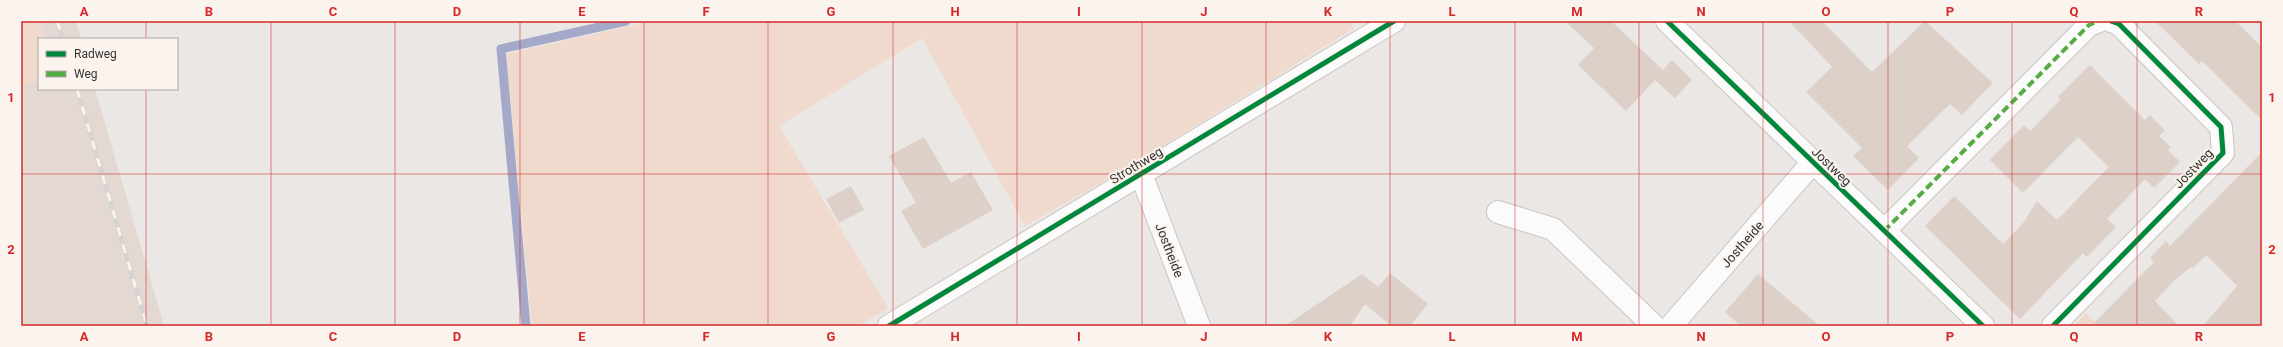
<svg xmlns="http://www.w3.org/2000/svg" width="2283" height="347" viewBox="0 0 2283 347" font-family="Roboto,sans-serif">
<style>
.built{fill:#e3d8d2}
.green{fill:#efdacd}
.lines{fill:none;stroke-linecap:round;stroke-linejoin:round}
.stream{stroke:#a4a9c9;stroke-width:9}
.building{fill:#dcd0c9}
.minor-casing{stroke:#c9c5c3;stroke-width:24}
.minor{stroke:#fcfbfb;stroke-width:22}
.rail-casing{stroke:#d5d3d3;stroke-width:4.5}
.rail{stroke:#fbf3ee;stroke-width:3;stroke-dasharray:9;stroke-linecap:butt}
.quiet{stroke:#55ac45;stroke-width:4;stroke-dasharray:8 4;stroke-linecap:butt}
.cycleway-casing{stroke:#fbf3ee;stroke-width:8}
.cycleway{stroke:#00873e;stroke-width:5}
.grid{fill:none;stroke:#d62828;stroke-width:1;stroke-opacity:0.55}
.labels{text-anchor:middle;stroke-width:4;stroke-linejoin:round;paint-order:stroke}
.street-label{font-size:13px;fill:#373432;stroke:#fbf3ee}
.neatline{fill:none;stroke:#d62828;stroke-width:1.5}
.grid-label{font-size:13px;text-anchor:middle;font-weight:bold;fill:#d62828}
</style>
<rect width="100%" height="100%" fill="#ebe7e4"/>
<!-- built -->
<path class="built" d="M40 21H76L81 39H46Z
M39 82V89H95L164 326H21V85Z"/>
<!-- green -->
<path class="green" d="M21 21H40L46 39H39V82L21 85Z
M652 21H1350L1354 28 1127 168 1025 226 922 38 779 126 888 308 858 326H532L506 54Z
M2086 313 2099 326H2073Z"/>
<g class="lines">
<!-- stream -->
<path class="stream" d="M526 326 501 49 626 21"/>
</g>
<!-- building -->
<path class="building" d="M1565 21H1611L1663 70 1672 60 1692 80 1675 98 1655 80 1626 111 1578 65 1594 48Z
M1789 21H1822L1872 72 1925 21 1993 83 1962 115 1950 104 1907 146 1919 158 1888 190 1853 156 1862 148 1806 92 1832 67Z
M2155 21H2235L2262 47V120L2202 61 2199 64Z
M2090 65 2145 120 2150 115 2165 130 2159 136 2171 147 2168 150 2180 162 2154 188 2145 179 2107 219 2116 227 2087 257 2083 253 2020 319 1925 226 1954 196 2003 244 2024 222 2037 201 2057 220 2109 167 2078 137 2023 193 1990 160 2024 125 2030 131 2061 99 2058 97Z
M924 137 951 183 971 172 993 210 923 249 901 211 916 203 889 156Z
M2262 152V326H2203L2237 286 2206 255 2193 268 2191 267 2174 281 2155 301 2179 326H2091L2154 262 2150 258 2166 241 2170 246Z
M851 186 864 210 839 223 826 199Z
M1390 273 1428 304 1410 326H1391L1365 304 1350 326H1285L1362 274 1378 287Z
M1758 274 1820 326H1741L1725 312Z"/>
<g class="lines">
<defs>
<path id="minor" d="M1667 21 1983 326
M1141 174 1199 326
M1498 212 1553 229 1654 326
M1884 231 2089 25 2099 21
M889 326 1394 21
M1671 326 1813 162
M2053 326 2223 153 2221 127 2119 24 2111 21"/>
</defs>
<!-- minor casing -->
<use href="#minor" class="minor-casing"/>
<!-- minor -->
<use href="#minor" class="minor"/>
<defs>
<path id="rail" d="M57 21 63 39
M77 89 147 326"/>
</defs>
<!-- rail casing -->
<use href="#rail" class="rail-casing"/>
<!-- rail -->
<use href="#rail" class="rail"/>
<!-- quiet -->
<path class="quiet" d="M1884 231 2089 25 2099 21"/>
<defs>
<path id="cycleway" d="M1667 21 1983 326
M889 326 1394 21
M2053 326 2223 153 2221 127 2119 24 2111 21"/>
</defs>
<!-- cycleway casing -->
<use href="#cycleway" class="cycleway-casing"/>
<!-- cycleway -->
<use href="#cycleway" class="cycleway"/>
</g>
<!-- grid -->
<path class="grid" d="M146 21V39M271 21V326M395 21V326M520 21V326M644 21V326M768 21V326M893 21V326M1017 21V326M1142 21V326M1266 21V326M1390 21V326M1515 21V326M1639 21V326M1763 21V326M1888 21V326M2012 21V326M2137 21V326M146 89V326M21 174H2262"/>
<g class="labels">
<!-- street labels -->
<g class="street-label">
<text transform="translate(1136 165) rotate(-31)" y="5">Strothweg</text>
<text transform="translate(1832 166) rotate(44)" y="5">Jostweg</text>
<text transform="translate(2193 168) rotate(-46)" y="5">Jostweg</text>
<text transform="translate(1742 244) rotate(-49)" y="5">Jostheide</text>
<text transform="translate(1170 250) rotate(69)" y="5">Jostheide</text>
</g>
</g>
<!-- border -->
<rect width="2283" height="347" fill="none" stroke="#fbf3ee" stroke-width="44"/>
<!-- legend -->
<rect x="38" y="38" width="140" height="52" fill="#fbf3ee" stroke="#ada7a3"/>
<rect x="46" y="51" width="20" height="6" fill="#00873e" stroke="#ada7a3"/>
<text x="74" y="58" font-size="12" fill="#373432">Radweg</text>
<rect x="46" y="71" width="20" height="6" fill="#55ac45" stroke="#ada7a3"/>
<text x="74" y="78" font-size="12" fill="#373432">Weg</text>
<rect x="22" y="22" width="2239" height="303" class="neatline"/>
<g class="grid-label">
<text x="84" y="16">A</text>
<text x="209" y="16">B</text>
<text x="333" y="16">C</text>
<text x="457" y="16">D</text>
<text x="582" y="16">E</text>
<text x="706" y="16">F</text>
<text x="831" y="16">G</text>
<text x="955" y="16">H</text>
<text x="1079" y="16">I</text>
<text x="1204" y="16">J</text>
<text x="1328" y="16">K</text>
<text x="1452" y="16">L</text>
<text x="1577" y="16">M</text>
<text x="1701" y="16">N</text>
<text x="1826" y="16">O</text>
<text x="1950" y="16">P</text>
<text x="2074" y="16">Q</text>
<text x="2199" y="16">R</text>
<text x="11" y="102">1</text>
<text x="2272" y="102">1</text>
<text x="11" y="254">2</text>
<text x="2272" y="254">2</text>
<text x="84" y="341">A</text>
<text x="209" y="341">B</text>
<text x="333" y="341">C</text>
<text x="457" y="341">D</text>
<text x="582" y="341">E</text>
<text x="706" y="341">F</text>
<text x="831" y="341">G</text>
<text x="955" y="341">H</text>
<text x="1079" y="341">I</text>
<text x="1204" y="341">J</text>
<text x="1328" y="341">K</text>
<text x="1452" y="341">L</text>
<text x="1577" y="341">M</text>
<text x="1701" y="341">N</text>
<text x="1826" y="341">O</text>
<text x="1950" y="341">P</text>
<text x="2074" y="341">Q</text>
<text x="2199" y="341">R</text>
</g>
</svg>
